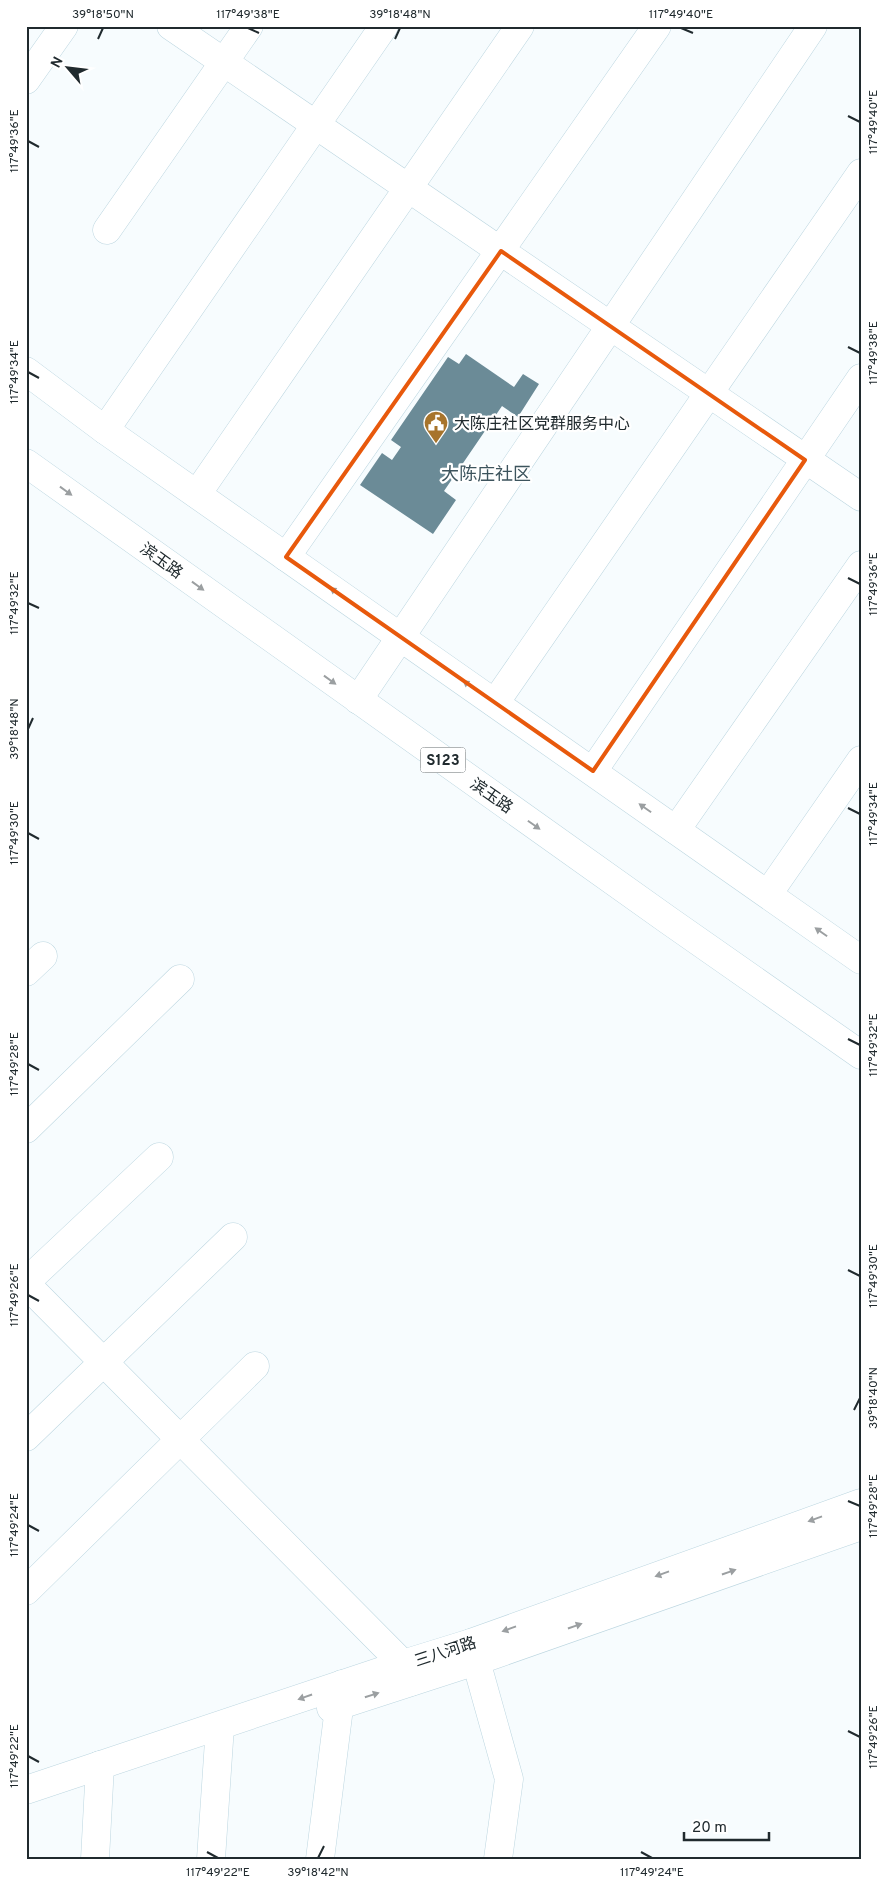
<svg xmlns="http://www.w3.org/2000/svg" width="887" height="1885" viewBox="0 0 887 1885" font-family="Overpass,'Noto Sans SC',sans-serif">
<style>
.building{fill:#6b8b97}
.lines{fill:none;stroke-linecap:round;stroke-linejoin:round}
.street-casing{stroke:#bcd6e0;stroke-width:29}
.secondary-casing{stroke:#bcd6e0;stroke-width:29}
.primary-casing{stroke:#bcd6e0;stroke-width:29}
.street{stroke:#fff;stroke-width:28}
.secondary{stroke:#fff;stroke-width:28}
.primary{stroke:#fff;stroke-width:28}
.oneway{fill:#9b9fa1}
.marked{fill:none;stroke:#e8590c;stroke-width:4;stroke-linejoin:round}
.ticks{fill:none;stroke:#202a2e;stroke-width:2}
.labels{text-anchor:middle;stroke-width:4.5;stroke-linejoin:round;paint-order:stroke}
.shield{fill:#fff;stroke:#636a6d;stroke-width:1}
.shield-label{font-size:15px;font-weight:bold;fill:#202a2e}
.poi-label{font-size:16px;fill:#202a2e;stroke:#fff;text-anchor:start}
.street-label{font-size:16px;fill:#202a2e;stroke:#fff}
.neighbourhood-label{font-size:18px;fill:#3d545d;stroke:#fff}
.neatline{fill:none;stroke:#202a2e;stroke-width:2}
.ticks-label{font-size:12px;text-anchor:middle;fill:#202a2e}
</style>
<rect width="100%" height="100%" fill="#f7fcfe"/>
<!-- building -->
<path class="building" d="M466 354 514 387 523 374 539 384 518 417 502 406 444 491 456 500 433 534 360 485 382 453 392 460 401 447 391 440 448 357 459 364Z"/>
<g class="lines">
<defs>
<path id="street" d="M171 26 861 497
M26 80 64 26
M107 230 249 26
M105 430 384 26
M197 494 520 26
M286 557 657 26
M358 700 813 26
M495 703 861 173
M593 771 861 378
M676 830 861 565
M768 894 861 760
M26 972 43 956
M26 1129 180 979
M26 1282 159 1157
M26 1284 403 1664 410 1682
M26 1437 233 1237
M26 1591 255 1366
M471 1643 509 1779 498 1859
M95 1859 100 1765
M211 1859 220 1726
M320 1859 342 1684"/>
<path id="secondary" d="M331 1708 476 1661 861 1526
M26 1790 403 1664 471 1643 861 1503"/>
<path id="primary" d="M26 371 105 430 861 960
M26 463 668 920 861 1055"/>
</defs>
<!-- street casing -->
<use href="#street" class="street-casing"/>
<!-- secondary casing -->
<use href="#secondary" class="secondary-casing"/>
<!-- primary casing -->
<use href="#primary" class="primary-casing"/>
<!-- street -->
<use href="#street" class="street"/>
<!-- secondary -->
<use href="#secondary" class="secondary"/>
<!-- primary -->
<use href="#primary" class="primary"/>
</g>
<!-- one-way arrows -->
<defs><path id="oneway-solid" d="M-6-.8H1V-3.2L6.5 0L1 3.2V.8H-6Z" transform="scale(1.25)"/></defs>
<g class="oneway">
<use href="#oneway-solid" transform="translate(66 491) rotate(36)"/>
<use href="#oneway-solid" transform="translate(198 586) rotate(36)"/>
<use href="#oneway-solid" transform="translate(336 592) rotate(-145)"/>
<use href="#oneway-solid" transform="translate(330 680) rotate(36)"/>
<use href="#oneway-solid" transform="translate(469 685) rotate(-145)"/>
<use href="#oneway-solid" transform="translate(645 808) rotate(-145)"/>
<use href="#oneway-solid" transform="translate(534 825) rotate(35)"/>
<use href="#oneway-solid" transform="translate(821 932) rotate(-145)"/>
<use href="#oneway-solid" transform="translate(815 1519) rotate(160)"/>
<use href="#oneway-solid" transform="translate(729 1572) rotate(-19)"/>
<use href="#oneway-solid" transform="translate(662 1574) rotate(160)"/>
<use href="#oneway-solid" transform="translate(575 1626) rotate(-19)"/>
<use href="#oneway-solid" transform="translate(509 1629) rotate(160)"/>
<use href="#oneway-solid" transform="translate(372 1695) rotate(-18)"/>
<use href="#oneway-solid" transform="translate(305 1697) rotate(161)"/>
</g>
<!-- marked area -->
<path class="marked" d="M501 251 805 460 593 771 286 557Z"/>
<!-- ticks -->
<path class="ticks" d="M248 28 259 33M681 28 693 33M98 39 103 28M395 39 400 28M848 116 860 122M28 141 39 147M848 347 860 353M28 372 39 378M848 578 860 584M28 603 39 608M28 729 33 718M848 808 860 814M28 833 39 839M848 1039 860 1045M28 1064 39 1070M848 1270 860 1276M28 1295 39 1301M854 1410 860 1398M848 1501 860 1506M28 1525 39 1531M848 1731 860 1737M28 1756 39 1762M207 1852 218 1858M641 1852 652 1858M318 1858 324 1846"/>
<!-- icons -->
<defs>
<symbol id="civic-pin" viewBox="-11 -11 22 30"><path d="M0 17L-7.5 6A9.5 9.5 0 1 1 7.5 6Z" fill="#a7742c" stroke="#fff"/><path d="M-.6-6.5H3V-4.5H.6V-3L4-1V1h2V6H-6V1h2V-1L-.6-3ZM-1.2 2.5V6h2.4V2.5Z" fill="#fff"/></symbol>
</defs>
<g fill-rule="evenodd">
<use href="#civic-pin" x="422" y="409" width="28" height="38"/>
</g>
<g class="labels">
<!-- shield labels -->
<rect class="shield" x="420.5" y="747.5" width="45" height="25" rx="4"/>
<g class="shield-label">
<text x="443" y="765">S123</text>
</g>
<!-- poi labels -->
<g class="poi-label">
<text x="454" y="429">大陈庄社区党群服务中心</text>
</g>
<!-- street labels -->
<g class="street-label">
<text transform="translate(162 560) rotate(36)" y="6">滨玉路</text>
<text transform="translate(492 795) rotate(35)" y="6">滨玉路</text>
<text transform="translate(445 1651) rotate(-18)" y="6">三八河路</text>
</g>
<!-- neighbourhood labels -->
<g class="neighbourhood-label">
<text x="486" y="480">大陈庄社区</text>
</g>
</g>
<!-- border -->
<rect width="887" height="1885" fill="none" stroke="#ffffff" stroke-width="55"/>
<!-- north arrow -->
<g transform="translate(68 68) rotate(298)" stroke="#ffffff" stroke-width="4" paint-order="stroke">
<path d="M0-4L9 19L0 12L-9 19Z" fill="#202a2e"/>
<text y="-8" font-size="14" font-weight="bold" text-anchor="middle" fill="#202a2e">N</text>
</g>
<!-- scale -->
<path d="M684 1832v8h85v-8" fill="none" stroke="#202a2e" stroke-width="2.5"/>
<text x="692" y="1832" font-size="15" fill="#202a2e" stroke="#ffffff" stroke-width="4" paint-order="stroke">20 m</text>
<rect x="28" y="28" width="832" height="1830" class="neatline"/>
<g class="ticks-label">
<text x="103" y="18">39°18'50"N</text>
<text x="248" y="18">117°49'38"E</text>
<text x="400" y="18">39°18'48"N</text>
<text x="681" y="18">117°49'40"E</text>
<text transform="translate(873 122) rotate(-90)" y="4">117°49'40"E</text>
<text transform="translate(14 141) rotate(-90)" y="4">117°49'36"E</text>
<text transform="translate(873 353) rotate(-90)" y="4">117°49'38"E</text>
<text transform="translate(14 372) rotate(-90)" y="4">117°49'34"E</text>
<text transform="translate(873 584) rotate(-90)" y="4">117°49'36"E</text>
<text transform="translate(14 603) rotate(-90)" y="4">117°49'32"E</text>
<text transform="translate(14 729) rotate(-90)" y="4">39°18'48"N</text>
<text transform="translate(873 814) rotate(-90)" y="4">117°49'34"E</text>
<text transform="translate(14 833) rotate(-90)" y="4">117°49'30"E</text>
<text transform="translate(873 1045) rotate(-90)" y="4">117°49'32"E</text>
<text transform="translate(14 1064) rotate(-90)" y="4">117°49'28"E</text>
<text transform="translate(873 1276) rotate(-90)" y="4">117°49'30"E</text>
<text transform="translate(14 1295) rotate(-90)" y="4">117°49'26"E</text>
<text transform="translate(873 1398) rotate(-90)" y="4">39°18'40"N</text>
<text transform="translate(873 1506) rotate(-90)" y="4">117°49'28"E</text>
<text transform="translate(14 1525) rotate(-90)" y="4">117°49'24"E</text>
<text transform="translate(873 1737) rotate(-90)" y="4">117°49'26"E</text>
<text transform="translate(14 1756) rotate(-90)" y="4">117°49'22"E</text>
<text x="218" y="1876">117°49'22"E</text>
<text x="318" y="1876">39°18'42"N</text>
<text x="652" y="1876">117°49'24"E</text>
</g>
</svg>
